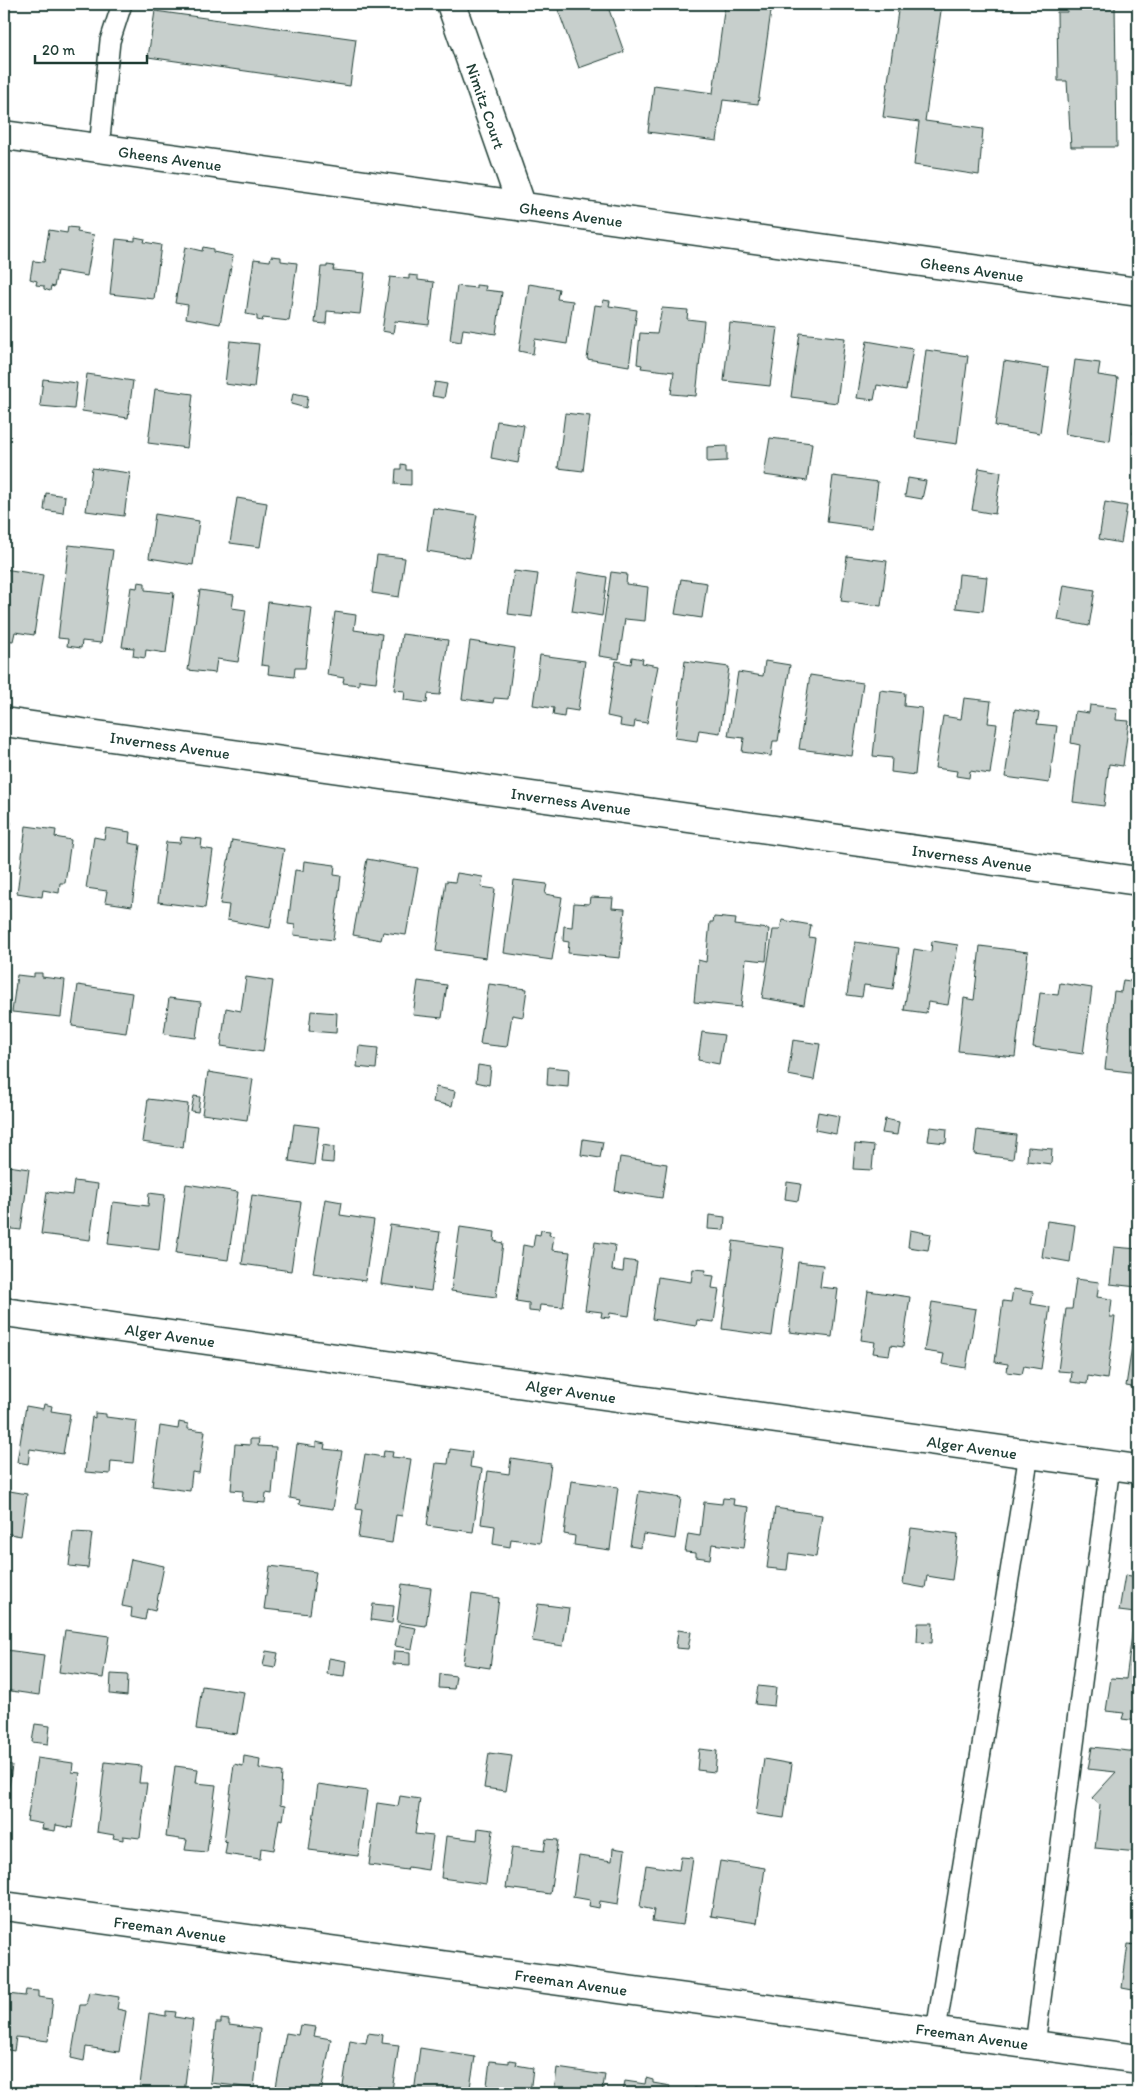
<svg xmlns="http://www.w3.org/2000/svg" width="1142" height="2097" viewBox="0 0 1142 2097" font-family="Itim,sans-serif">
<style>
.building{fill:#c7cfcc;stroke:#1f3d34}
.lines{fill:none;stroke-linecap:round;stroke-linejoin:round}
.lane-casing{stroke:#1f3d34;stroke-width:22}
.street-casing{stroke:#1f3d34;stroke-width:31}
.lane{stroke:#fff;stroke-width:19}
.street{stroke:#fff;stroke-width:28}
.labels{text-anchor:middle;stroke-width:4;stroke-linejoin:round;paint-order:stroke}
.street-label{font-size:16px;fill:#1f3d34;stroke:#fff}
</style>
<rect width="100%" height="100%" fill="#fff"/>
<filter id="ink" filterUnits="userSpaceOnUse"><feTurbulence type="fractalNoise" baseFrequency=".02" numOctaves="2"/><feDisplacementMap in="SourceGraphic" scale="10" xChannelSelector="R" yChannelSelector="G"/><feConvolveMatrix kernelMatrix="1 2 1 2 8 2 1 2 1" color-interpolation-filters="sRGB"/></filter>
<g filter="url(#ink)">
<!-- building -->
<path class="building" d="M556 4H607L624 52 579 68Z
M725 4H772L758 104 723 100 717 141 648 132 654 85 713 93Z
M899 4H942L925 121 983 129 979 175 914 165 919 122 883 117Z
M1067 4H1115L1117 147H1071L1067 81H1058L1057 12H1067Z
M155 11 356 39 350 86 148 57Z
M68 227 78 228 77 232 94 235 87 276 57 271 54 287 51 286 50 291 44 289V286L36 285 37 281 30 279 33 261 44 262 49 230 67 233Z
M135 237 145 239 144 242 161 245 154 299 110 294 116 239 135 241Z
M185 247 202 251 203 247 213 249V252L233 256 220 324 186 318 188 305 175 303Z
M271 256 281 257V261L297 263 289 321 263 318 262 321 257 320V316L246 314 254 259 270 261Z
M327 265 334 266 333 270 365 273 360 314 327 311 326 324 315 323 321 267H327Z
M409 275 418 276V280L434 282 429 325 395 321 393 333 382 331 390 277 409 279Z
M529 284 559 289 557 299 573 301 567 344 535 339 533 354 519 351Z
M476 285 486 286 485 290 502 292 496 334 463 329 461 342 450 340 457 286 476 288Z
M603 300 610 301 609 306 637 310 629 366 587 359 595 305 602 306Z
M662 308 688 310 687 319 704 321 696 396 671 394 674 372 641 368 642 365 637 364 640 333 657 334Z
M730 323 778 328 770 386 724 381Z
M800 333 845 338 837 403 791 397Z
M230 341 259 344 254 388 225 384Z
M867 341 913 349 906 390 877 385 874 400 857 398Z
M926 350 968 356 957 444 915 438Z
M1075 360 1100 363 1098 375 1118 378 1110 441 1065 434Z
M1004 361 1049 368 1040 433 995 426Z
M87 374 133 381 128 418 82 411Z
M43 379 77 383 74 409 40 406Z
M435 382 447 384 444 398 432 396Z
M155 389 193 394 187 448 148 443Z
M293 393 308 396 306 408 291 404Z
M1138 397V435L1133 434Z
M565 413 590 416 583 471 558 468Z
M497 421 524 425 518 463 491 458Z
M770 438 812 443 807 481 764 475Z
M727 446V461L707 462V447Z
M401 464 406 465V470H411V485L395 484 396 469H401Z
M92 468 130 473 124 516 86 511Z
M979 468 1001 472 995 514 972 510Z
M833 476 878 482 872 528 827 522Z
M908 478 926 481 922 499 905 496Z
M46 493 65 496 63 513 44 510Z
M237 498 267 503 260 547 230 543Z
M1105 502 1127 506 1121 543 1099 539Z
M433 508 477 515 470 558 427 551Z
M155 514 199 521 193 565 149 558Z
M69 545 113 550 101 643 82 641 81 648 67 646 68 639 58 638Z
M377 555 405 558 399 597 372 593Z
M847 556 887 561 881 606 841 601Z
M4 569 43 575 34 635 15 632 13 641 4 640Z
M514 571 538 574 532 617 508 614Z
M578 572 607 577 602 616 572 611Z
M611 572 627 574 626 584 648 587 645 621 625 619 619 659 599 656Z
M959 574 987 577 983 611 956 608Z
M681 579 707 583 702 618 675 614Z
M138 582 145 583V590L174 593 166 653 146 650 145 658 133 656 134 648 122 647 131 587 137 588Z
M1064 585 1095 590 1089 626 1058 620Z
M200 590 234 595 232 608 246 610 238 662 217 659 215 673 188 670Z
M268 602 312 608 305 668H295L294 677 268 674 269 666 261 665Z
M335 612 356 615 354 630 382 634 376 682 359 680V685L343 683 344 678 327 675Z
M402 634 448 640 440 695 428 694 427 703 404 700 405 691 394 690Z
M470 641 515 648 508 699 494 698 493 703 462 699Z
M540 655 585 661 578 711 565 709 564 717 553 715 554 708 533 705Z
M632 657 643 659 642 663 658 666 647 723 635 721 634 728 620 726 621 719 607 716 616 661 631 664Z
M685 661 729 667 720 733 699 730 697 741 675 738Z
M765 661 790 665 778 741H773L771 756 742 752 744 738 728 736 738 672 763 676Z
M810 675 863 683 852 756 799 749Z
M880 690 905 693 904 706 922 708 915 775 891 772 892 758 873 756Z
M964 698 991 701 988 723 997 724 990 774 970 771 969 778 956 776 957 771 935 768 943 716 961 719Z
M1090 705 1117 708 1116 720 1129 721 1123 766 1109 764 1104 806 1073 802 1080 745 1071 743 1075 711 1089 713Z
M1015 709 1039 713 1037 724 1057 726 1049 783 1005 777Z
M4 821 11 822 4 878Z
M26 826 56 830 55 837 71 840 65 883H60L59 893 43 890 42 897 17 893Z
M106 828 130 832 129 843 140 845 132 906 105 902 107 891 86 888 94 837 104 839Z
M181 837 202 839 201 848 213 850 205 908 158 902 166 842 180 843Z
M232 840 284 849 270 928 227 920 229 905 220 904Z
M367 859 418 868 406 935 383 932 381 940 353 935Z
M304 861 335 865 334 875 341 876 333 940 294 935 295 925 288 924 295 870 303 871Z
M457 873 483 877 481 887 495 889 486 958 436 951 446 881 455 882Z
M514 880 547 884 545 894 562 897 552 960 504 953Z
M590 897 613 898 612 908 625 909 620 958 568 953 569 942 563 941 564 926 572 927 574 903 589 904Z
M714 917 736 919 735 925 769 929 766 961 746 959 741 1007 694 1002 698 960 706 962 710 922H713Z
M782 920 811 925 809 937 815 938 804 1005 762 998 773 930H780Z
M932 941 958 945 948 1005 928 1002 926 1013 904 1010 914 949 931 952Z
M855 942 899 948 893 989 864 985 862 997 847 995Z
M980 946 1028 952 1015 1057 958 1051 964 998 974 1000Z
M34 973H42V977L65 980 61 1017 12 1012 17 975 34 977Z
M246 977 273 981 263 1052 221 1046 226 1008 241 1011Z
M1123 980 1138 982V1073L1105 1069 1114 991 1121 992Z
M418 981 447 985 442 1018 413 1015Z
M1060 983 1092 988 1083 1054 1033 1047 1040 993 1058 995Z
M489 984 527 989 523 1017 512 1015 507 1047 480 1044Z
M78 985 132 993 126 1033 72 1026Z
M169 998 201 1002 196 1038 164 1034Z
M311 1011 337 1013 336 1033 309 1031Z
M702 1032 724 1035 719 1064 698 1060Z
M793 1040 820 1044 814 1080 788 1075Z
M359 1046 378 1048 376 1069 357 1067Z
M478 1065 491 1067 489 1085 476 1082Z
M548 1067 569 1069 568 1087 547 1085Z
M208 1072 253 1079 247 1120 202 1114Z
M436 1087 455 1091 452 1106 433 1102Z
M194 1096 200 1097 198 1112 191 1111Z
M148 1099 188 1104 183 1148 142 1142Z
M818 1112 839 1116 836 1134 815 1130Z
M885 1119 899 1122 897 1135 882 1133Z
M294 1124 319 1127 314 1165 289 1161Z
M930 1127 947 1129 946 1143 928 1141Z
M977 1130 1016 1135 1013 1159 974 1154Z
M583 1139 603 1142 600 1158 581 1155Z
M855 1144 874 1146 872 1170 853 1169Z
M323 1145 334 1147 333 1163 321 1162Z
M1028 1147 1052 1149 1051 1164 1027 1161Z
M620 1157 667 1164 662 1198 615 1191Z
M8 1166 29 1169 21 1230 4 1228V1185Z
M74 1181 98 1184 90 1240 41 1234 47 1192 72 1195Z
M787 1182 801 1184 798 1201 785 1199Z
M186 1184 238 1192 228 1260 176 1253Z
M149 1193 165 1195 159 1250 108 1244 113 1202 148 1206Z
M252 1195 301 1202 291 1271 242 1264Z
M325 1199 342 1202 340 1215 374 1220 365 1281 313 1273Z
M709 1215 725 1217 724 1230 708 1229Z
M1047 1221 1075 1225 1070 1262 1042 1257Z
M390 1225 440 1232 431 1291 381 1284Z
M460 1227 495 1232 494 1241 503 1243 496 1297 451 1291Z
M541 1230 550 1231 549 1235 554 1236 552 1250 570 1252 563 1307 540 1305 539 1312 529 1311V1303L516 1301 523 1245 533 1247 535 1234 540 1235Z
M910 1230 931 1234 928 1250 908 1247Z
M733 1241 784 1248 772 1336 722 1329Z
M595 1242 615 1245 612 1270 623 1272 624 1260 637 1262 629 1316 610 1313 609 1318 601 1317 602 1312 585 1310Z
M1114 1247 1138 1249 1137 1287 1110 1284Z
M798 1262 823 1265 820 1287 838 1289 832 1337 789 1332Z
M693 1269 706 1270 705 1275 714 1276 712 1288 719 1289 714 1322 697 1320 696 1326 652 1319 658 1277 691 1282Z
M1076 1279 1099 1282 1097 1297 1112 1299 1110 1317H1115L1107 1379 1088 1376 1087 1384 1071 1382 1072 1372 1058 1371 1066 1309H1072Z
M1013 1289 1033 1292 1031 1304 1050 1307 1041 1369 1024 1366 1022 1374 1007 1372 1008 1364 995 1362 1003 1301 1011 1302Z
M868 1291 910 1297 903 1347 891 1345 889 1355 873 1353 875 1342 861 1340Z
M932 1302 976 1309 966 1368 942 1364 944 1354 924 1351Z
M1134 1333 1138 1334V1388L1126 1386Z
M44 1404 52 1406 51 1411 70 1414 63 1454 30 1449 28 1464 17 1462 26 1406 43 1409Z
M95 1413 106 1414V1417L137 1421 133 1463 111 1461 110 1474 85 1472 92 1417 95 1418Z
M179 1422 188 1424V1429L205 1431 199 1473 192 1472 190 1491 152 1486 160 1426 178 1429Z
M250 1439H259L258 1446 276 1447 272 1494 266 1493 265 1503 242 1501 243 1491 231 1490 235 1444 250 1445Z
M316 1442 325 1444 324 1449 342 1451 333 1509 299 1504 300 1500 290 1498 297 1444 316 1447Z
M450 1449 472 1452 470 1467 482 1469 473 1532 427 1526 436 1463 448 1464Z
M384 1451 393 1452 392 1457 411 1459 402 1516 396 1515 392 1543 358 1538 362 1510 356 1509 365 1454 383 1457Z
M511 1458 551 1464 540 1543 511 1539 510 1547 493 1544 495 1526 481 1524 488 1471 509 1474Z
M571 1481 618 1487 610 1550 574 1545 575 1536 564 1534Z
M4 1490 27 1494 21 1536 4 1533Z
M639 1491 681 1498 675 1539 643 1534 641 1548 630 1546Z
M723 1498 734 1499 733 1505 749 1507 744 1548 712 1544 710 1559 696 1557V1553L685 1552 688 1534 700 1536 704 1502 722 1504Z
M775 1508 822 1515 816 1557 789 1553 787 1570 767 1568Z
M911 1528 958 1534 952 1580 927 1576 925 1588 903 1584Z
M73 1532 92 1533 88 1568 69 1566Z
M131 1559 164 1566 155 1611 147 1609 145 1620 131 1617 132 1608 122 1606Z
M270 1566 316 1572 310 1614 264 1609Z
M1125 1575 1138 1577V1721L1122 1719 1124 1713 1106 1711 1111 1678 1126 1679 1135 1613 1119 1611Z
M402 1584 431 1588 426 1626 397 1622Z
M472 1594 499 1598 490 1668 463 1664Z
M373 1604 394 1606 392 1623 371 1620Z
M538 1604 569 1608 563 1646 532 1641Z
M918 1623H933L932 1643 917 1642Z
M399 1625 416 1628 412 1649 395 1646Z
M65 1630 109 1636 103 1678 59 1672Z
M678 1630 691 1632 688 1649 676 1648Z
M6 1650 44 1655 39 1695 4 1690Z
M266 1651 278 1653 275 1668 263 1666Z
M394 1651 410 1652V1665L393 1664Z
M329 1658 346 1661 344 1676 327 1674Z
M111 1674 128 1675 127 1696 110 1694Z
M440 1674 456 1676 454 1689 439 1688Z
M202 1686 244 1692 237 1734 196 1729Z
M758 1686 776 1688 774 1706 755 1704Z
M35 1724 50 1726 48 1744 32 1742Z
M1092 1747 1138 1752V1852L1095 1848 1100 1805 1092 1798 1116 1772 1088 1769Z
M699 1749 717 1751 715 1772 697 1770Z
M489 1753 512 1756 506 1791 484 1788Z
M244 1756 260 1759 259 1768 282 1772 280 1805 285 1806 283 1820 279 1819 274 1850 261 1848 260 1859 225 1854 227 1842 224 1841 234 1764 243 1766Z
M37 1758 73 1763 72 1772 80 1773 72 1828 56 1825 55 1831 42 1829 43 1824 27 1821Z
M764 1759 792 1764 784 1818 756 1814Z
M105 1762 141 1766 139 1783H147L140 1838 123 1836V1840L113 1838 114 1835 97 1832Z
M4 1764 12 1765 5 1818H4Z
M175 1766 198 1769 196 1783 216 1785 207 1852 185 1850 187 1840 166 1837Z
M318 1784 367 1791 358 1856 309 1850Z
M400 1796 420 1799 415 1834 433 1836 428 1870 408 1867 407 1870 369 1865 377 1803 398 1806Z
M478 1828 493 1830 486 1884 441 1878 446 1836 477 1840Z
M546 1839 558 1840 550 1894 506 1888 512 1847 544 1851Z
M613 1848 625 1850 618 1904 600 1901 599 1908 589 1906 590 1900 573 1897 579 1856 612 1861Z
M681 1857 693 1858 683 1925 652 1921 654 1910 640 1907 646 1865 679 1870Z
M720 1861 765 1868 757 1923 711 1916Z
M1128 1944 1138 1945V1991L1122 1988Z
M26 1990 38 1991V1997L53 1999 48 2041 16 2037 14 2051 4 2049V2023L7 1994 25 1996Z
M89 1992 119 1997 117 2009 126 2011 119 2052 86 2047 84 2061 71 2058 80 2005H86Z
M166 2011 176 2012 175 2017 193 2020 184 2093H139L149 2013 166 2016Z
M221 2019 229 2020V2025L260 2029 254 2088 210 2083 216 2023H221Z
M300 2025 316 2027 314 2036 331 2039 321 2093H288L289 2088 276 2087 286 2033 298 2035Z
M368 2033 383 2035 382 2043 399 2045 392 2090 367 2086 366 2093H342L350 2040 366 2043Z
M420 2048 475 2057 469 2093H414Z
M509 2060 517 2061 516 2065 533 2068 530 2093H486L490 2061 509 2063Z
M557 2068 605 2075 602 2093H554Z
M646 2078 653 2080V2083L670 2086 668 2093H623L625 2081 645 2084Z
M694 2088 729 2093H694Z"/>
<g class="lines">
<defs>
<path id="lane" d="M99 148 110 41 122 4
M936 2031 1029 1454
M1035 2045 1110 1466"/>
<path id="street" d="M451 4 522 207
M4 135 1138 292
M4 722 1138 881
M4 1312 1138 1469
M4 1906 1138 2059"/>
</defs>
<!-- lane casing -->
<use href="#lane" class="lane-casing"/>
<!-- street casing -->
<use href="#street" class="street-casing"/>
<!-- lane -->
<use href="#lane" class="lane"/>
<!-- street -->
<use href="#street" class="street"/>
</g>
</g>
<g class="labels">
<!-- street labels -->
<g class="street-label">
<text transform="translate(486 106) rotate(71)" y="6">Nimitz Court</text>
<text transform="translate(170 158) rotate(8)" y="6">Gheens Avenue</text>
<text transform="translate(571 214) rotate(8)" y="6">Gheens Avenue</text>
<text transform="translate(972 269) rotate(8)" y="6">Gheens Avenue</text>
<text transform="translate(170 745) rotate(8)" y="6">Inverness Avenue</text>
<text transform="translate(571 801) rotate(8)" y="6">Inverness Avenue</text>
<text transform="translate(972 858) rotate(8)" y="6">Inverness Avenue</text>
<text transform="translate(170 1335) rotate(8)" y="6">Alger Avenue</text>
<text transform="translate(571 1391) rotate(8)" y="6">Alger Avenue</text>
<text transform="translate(972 1447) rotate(8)" y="6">Alger Avenue</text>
<text transform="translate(170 1929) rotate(8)" y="6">Freeman Avenue</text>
<text transform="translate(571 1982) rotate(8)" y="6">Freeman Avenue</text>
<text transform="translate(972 2036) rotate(8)" y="6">Freeman Avenue</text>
</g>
</g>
<!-- margin -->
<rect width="1142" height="2097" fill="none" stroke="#fff" stroke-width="20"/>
<rect x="10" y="10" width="1122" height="2077" fill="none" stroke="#1f3d34" stroke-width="2" filter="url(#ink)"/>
<!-- scale -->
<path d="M35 55v8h112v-8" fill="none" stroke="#1f3d34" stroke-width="2.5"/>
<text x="42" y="55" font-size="15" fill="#1f3d34" stroke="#ffffff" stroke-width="4" paint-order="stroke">20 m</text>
</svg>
